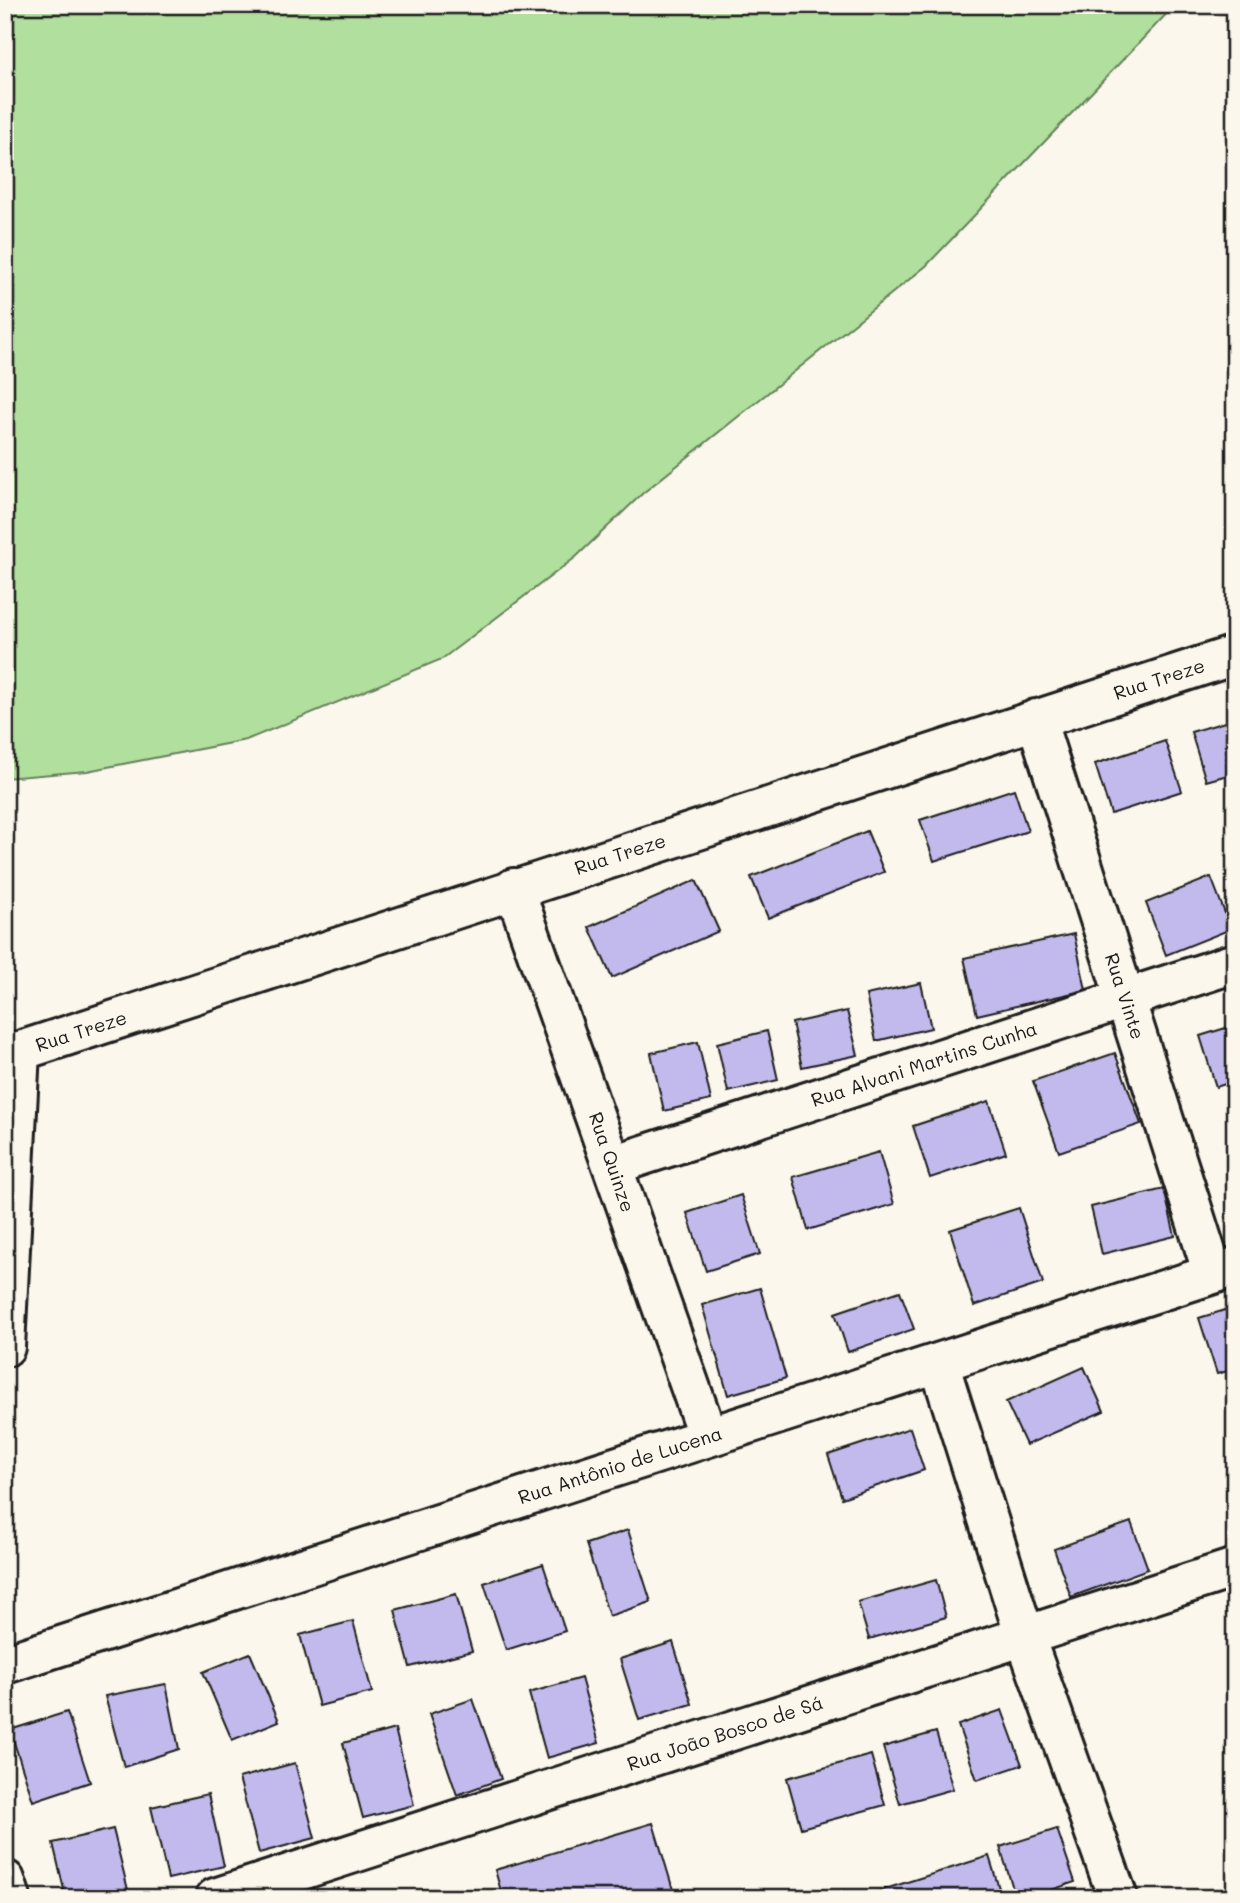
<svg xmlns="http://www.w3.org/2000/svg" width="1240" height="1903" viewBox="0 0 1240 1903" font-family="Mali,sans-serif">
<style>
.green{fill:#b1df9d;stroke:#667e5c;stroke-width:2}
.building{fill:#c2baec;stroke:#1c1c1c;stroke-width:2}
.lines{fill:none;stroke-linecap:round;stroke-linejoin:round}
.minor-casing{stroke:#1c1c1c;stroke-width:44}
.minor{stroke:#fbf7ec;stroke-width:38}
.labels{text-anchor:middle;stroke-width:7;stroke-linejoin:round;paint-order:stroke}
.street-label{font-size:19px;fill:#1c1c1c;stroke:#fbf7ec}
</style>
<rect width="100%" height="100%" fill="#fbf7ec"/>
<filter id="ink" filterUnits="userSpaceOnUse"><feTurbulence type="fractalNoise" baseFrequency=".0143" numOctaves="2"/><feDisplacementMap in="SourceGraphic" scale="14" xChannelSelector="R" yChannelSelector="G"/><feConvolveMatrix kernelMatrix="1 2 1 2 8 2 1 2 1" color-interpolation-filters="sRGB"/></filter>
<g filter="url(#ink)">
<!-- green -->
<path class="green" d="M5 5H1175L926 266 643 493 576 557 442 659 246 740 87 771 5 778Z"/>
<!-- building -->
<path class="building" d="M1235 719V773L1206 781 1191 732Z
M1165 741 1182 791 1111 814 1095 764Z
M1014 789 1028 831 934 861 920 820Z
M867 831 884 872 768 918 751 877Z
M1211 877 1231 929 1166 955 1146 903Z
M696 880 719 931 612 978 589 927Z
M1074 934 1086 990 977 1015 964 958Z
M921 983 931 1028 876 1041 866 995Z
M847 1011 858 1055 802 1067 792 1023Z
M1235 1025V1081L1216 1087 1200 1036Z
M767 1031 778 1080 728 1092 717 1043Z
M698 1042 711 1100 664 1111 651 1053Z
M1115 1053 1141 1124 1059 1152 1033 1081Z
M989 1101 1006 1153 930 1178 913 1126Z
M879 1152 894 1204 808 1230 793 1177Z
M1164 1189 1175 1236 1102 1254 1091 1207Z
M741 1195 760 1254 706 1271 687 1213Z
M1019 1208 1043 1283 974 1306 950 1230Z
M760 1288 786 1378 728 1395 702 1305Z
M900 1291 914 1329 848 1352 835 1313Z
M1235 1307V1369L1217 1374 1199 1318Z
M1084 1367 1104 1411 1026 1445 1006 1402Z
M910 1428 924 1470 842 1498 828 1455Z
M1131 1522 1148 1569 1071 1597 1054 1549Z
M628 1530 651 1602 609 1616 586 1544Z
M543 1564 565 1631 506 1650 484 1583Z
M936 1580 946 1617 869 1639 858 1602Z
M456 1594 472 1651 410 1667 395 1610Z
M353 1621 372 1692 319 1706 300 1635Z
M673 1642 692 1704 639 1720 620 1659Z
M250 1653 279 1721 232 1740 203 1672Z
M581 1678 599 1743 547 1758 529 1693Z
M166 1684 179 1749 124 1767 105 1696Z
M473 1699 501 1779 457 1795 429 1714Z
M1002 1710 1022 1765 977 1780 958 1725Z
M67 1712 90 1782 33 1801 10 1730Z
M395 1729 414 1805 363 1818 343 1743Z
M936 1732 953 1789 900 1804 883 1747Z
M871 1755 885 1805 801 1828 787 1778Z
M295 1763 315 1838 259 1853 239 1778Z
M208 1794 224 1866 168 1879 151 1807Z
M653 1823 674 1893 657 1898H503L495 1870Z
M113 1829 130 1898H66L53 1843Z
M1057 1829 1075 1882 1028 1898H1016L1000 1847Z
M989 1856 1002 1898H857Z"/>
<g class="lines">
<defs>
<path id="minor" d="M1036 719 1213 1274
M514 888 708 1437
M5 1052 20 1051 1235 655
M613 1165 1235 963
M5 1347 20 1051
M939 1363 1025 1637 1118 1898
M5 1664 1235 1267
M5 1880 11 1898
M215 1898 1235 1568"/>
</defs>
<!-- minor casing -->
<use href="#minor" class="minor-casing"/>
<!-- minor -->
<use href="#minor" class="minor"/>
</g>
</g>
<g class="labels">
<!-- street labels -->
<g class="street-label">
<text transform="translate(1159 679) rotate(-18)" y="7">Rua Treze</text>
<text transform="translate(620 854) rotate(-18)" y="7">Rua Treze</text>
<text transform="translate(1125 996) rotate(72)" y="7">Rua Vinte</text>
<text transform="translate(81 1031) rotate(-18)" y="7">Rua Treze</text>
<text transform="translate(924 1064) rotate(-18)" y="7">Rua Alvani Martins Cunha</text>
<text transform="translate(612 1162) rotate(71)" y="7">Rua Quinze</text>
<text transform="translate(620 1465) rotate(-18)" y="7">Rua Antônio de Lucena</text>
<text transform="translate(725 1733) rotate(-18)" y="7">Rua João Bosco de Sá</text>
</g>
</g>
<!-- margin -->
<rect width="1240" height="1903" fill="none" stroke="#fbf7ec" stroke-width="28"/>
<rect x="14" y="14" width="1212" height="1875" fill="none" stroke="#1c1c1c" stroke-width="2.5" filter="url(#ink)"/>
</svg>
